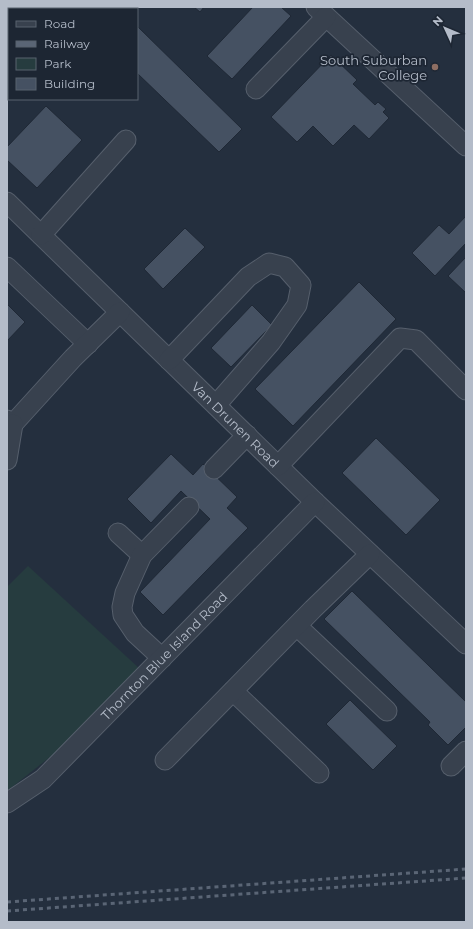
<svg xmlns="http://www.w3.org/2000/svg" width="473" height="929" viewBox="0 0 473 929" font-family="Montserrat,sans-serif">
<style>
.green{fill:#263c3f}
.building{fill:#455162;stroke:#1f2835}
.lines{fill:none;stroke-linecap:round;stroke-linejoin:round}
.minor-casing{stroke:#565f6c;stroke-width:21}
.minor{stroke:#38414e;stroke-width:19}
.rail{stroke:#5a6575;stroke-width:3;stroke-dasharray:4 4;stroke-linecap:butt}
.education-dot{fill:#8d6e63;stroke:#1d2633;stroke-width:1.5}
.labels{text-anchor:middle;stroke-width:3.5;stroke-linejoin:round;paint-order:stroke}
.poi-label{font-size:13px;fill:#b4bcc9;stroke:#1d2633;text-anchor:end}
.street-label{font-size:13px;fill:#b4bcc9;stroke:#1d2633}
</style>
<rect width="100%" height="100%" fill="#242f3e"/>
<!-- green -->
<path class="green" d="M28 566 140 669 69 742 7 791V587Z"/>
<!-- building -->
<path class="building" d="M7 7H20L18 9H9V19L7 21Z
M194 7H204L200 12Z
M253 7H281L291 16 232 79 207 56Z
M137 26 242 129 219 152 137 73Z
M331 55 357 80 353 84 375 105 378 102 386 109 383 112 389 118 369 139 354 125 333 146 313 126 297 142 271 117Z
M46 106 82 140 37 188 7 160V147Z
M466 216V243L435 276 412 253 439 225 449 234Z
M185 228 205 247 163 289 144 269Z
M466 257V293L448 276Z
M359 282 396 319 293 426 255 389Z
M7 304 25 322 7 341Z
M252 305 272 325 231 367 211 348Z
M376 438 440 500 406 535 342 473Z
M171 454 193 475 203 464 237 497 227 508 248 528 163 615 140 592 210 519 181 491 151 523 127 499Z
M352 591 466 702V727L448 745 428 725 430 722 324 619Z
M350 700 397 746 373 770 326 724Z"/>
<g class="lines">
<defs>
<g id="minor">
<path d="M316 7 466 146"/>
<path d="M256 89 326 17"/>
<path id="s1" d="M7 202 315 502 466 644"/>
<path d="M41 235 126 140"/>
<path d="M7 267 88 344"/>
<path d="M169 360 248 277 269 263 285 267 301 285 297 305 271 342 216 405"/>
<path d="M7 420 13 424 73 358 120 312"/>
<path d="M7 460 13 424"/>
<path d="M278 466 400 338 416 340 466 390"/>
<path d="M214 469 247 435"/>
<path d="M118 533 142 555"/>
<path d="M297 626 387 711"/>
<path d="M162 658 135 633 123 615 122 607 125 593 142 555 189 507"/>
<path d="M233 691 319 773"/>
<path d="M165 760 313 609 370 554"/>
<path d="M451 766 466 751"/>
<path id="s2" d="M7 803 43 779 315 502"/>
</g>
</defs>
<!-- minor casing -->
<use href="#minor" class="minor-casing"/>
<!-- minor -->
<use href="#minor" class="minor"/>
<!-- rail -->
<path class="rail" d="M7 902 466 869
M7 911 466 878"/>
</g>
<!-- markers -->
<circle class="education-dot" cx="435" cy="67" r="4"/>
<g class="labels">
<!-- poi labels -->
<g class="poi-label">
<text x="427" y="65">South Suburban<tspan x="427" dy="15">College</tspan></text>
</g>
<!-- street labels -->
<g class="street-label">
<text dy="5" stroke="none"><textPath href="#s1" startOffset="319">Van Drunen Road</textPath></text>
<text dy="5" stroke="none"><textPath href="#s2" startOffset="216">Thornton Blue Island Road</textPath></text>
</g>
</g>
<!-- border -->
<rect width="473" height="929" fill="none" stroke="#b4bcc9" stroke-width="16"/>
<!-- legend -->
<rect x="8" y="8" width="130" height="92" fill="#1d2633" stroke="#59626f"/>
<rect x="16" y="21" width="20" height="6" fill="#38414e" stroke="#59626f"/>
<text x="44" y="28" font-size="12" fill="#b4bcc9">Road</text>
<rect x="16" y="41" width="20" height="6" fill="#5a6575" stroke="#59626f"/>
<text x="44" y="48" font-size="12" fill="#b4bcc9">Railway</text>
<rect x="16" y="58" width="20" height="12" fill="#263c3f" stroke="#59626f"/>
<text x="44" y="68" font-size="12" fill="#b4bcc9">Park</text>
<rect x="16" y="78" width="20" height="12" fill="#455162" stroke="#59626f"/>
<text x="44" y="88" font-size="12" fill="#b4bcc9">Building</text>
<!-- north arrow -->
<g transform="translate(445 28) rotate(314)" stroke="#1d2633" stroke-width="3" paint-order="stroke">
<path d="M0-3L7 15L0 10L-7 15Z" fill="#b4bcc9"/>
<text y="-6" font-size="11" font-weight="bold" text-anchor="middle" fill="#b4bcc9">N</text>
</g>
</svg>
